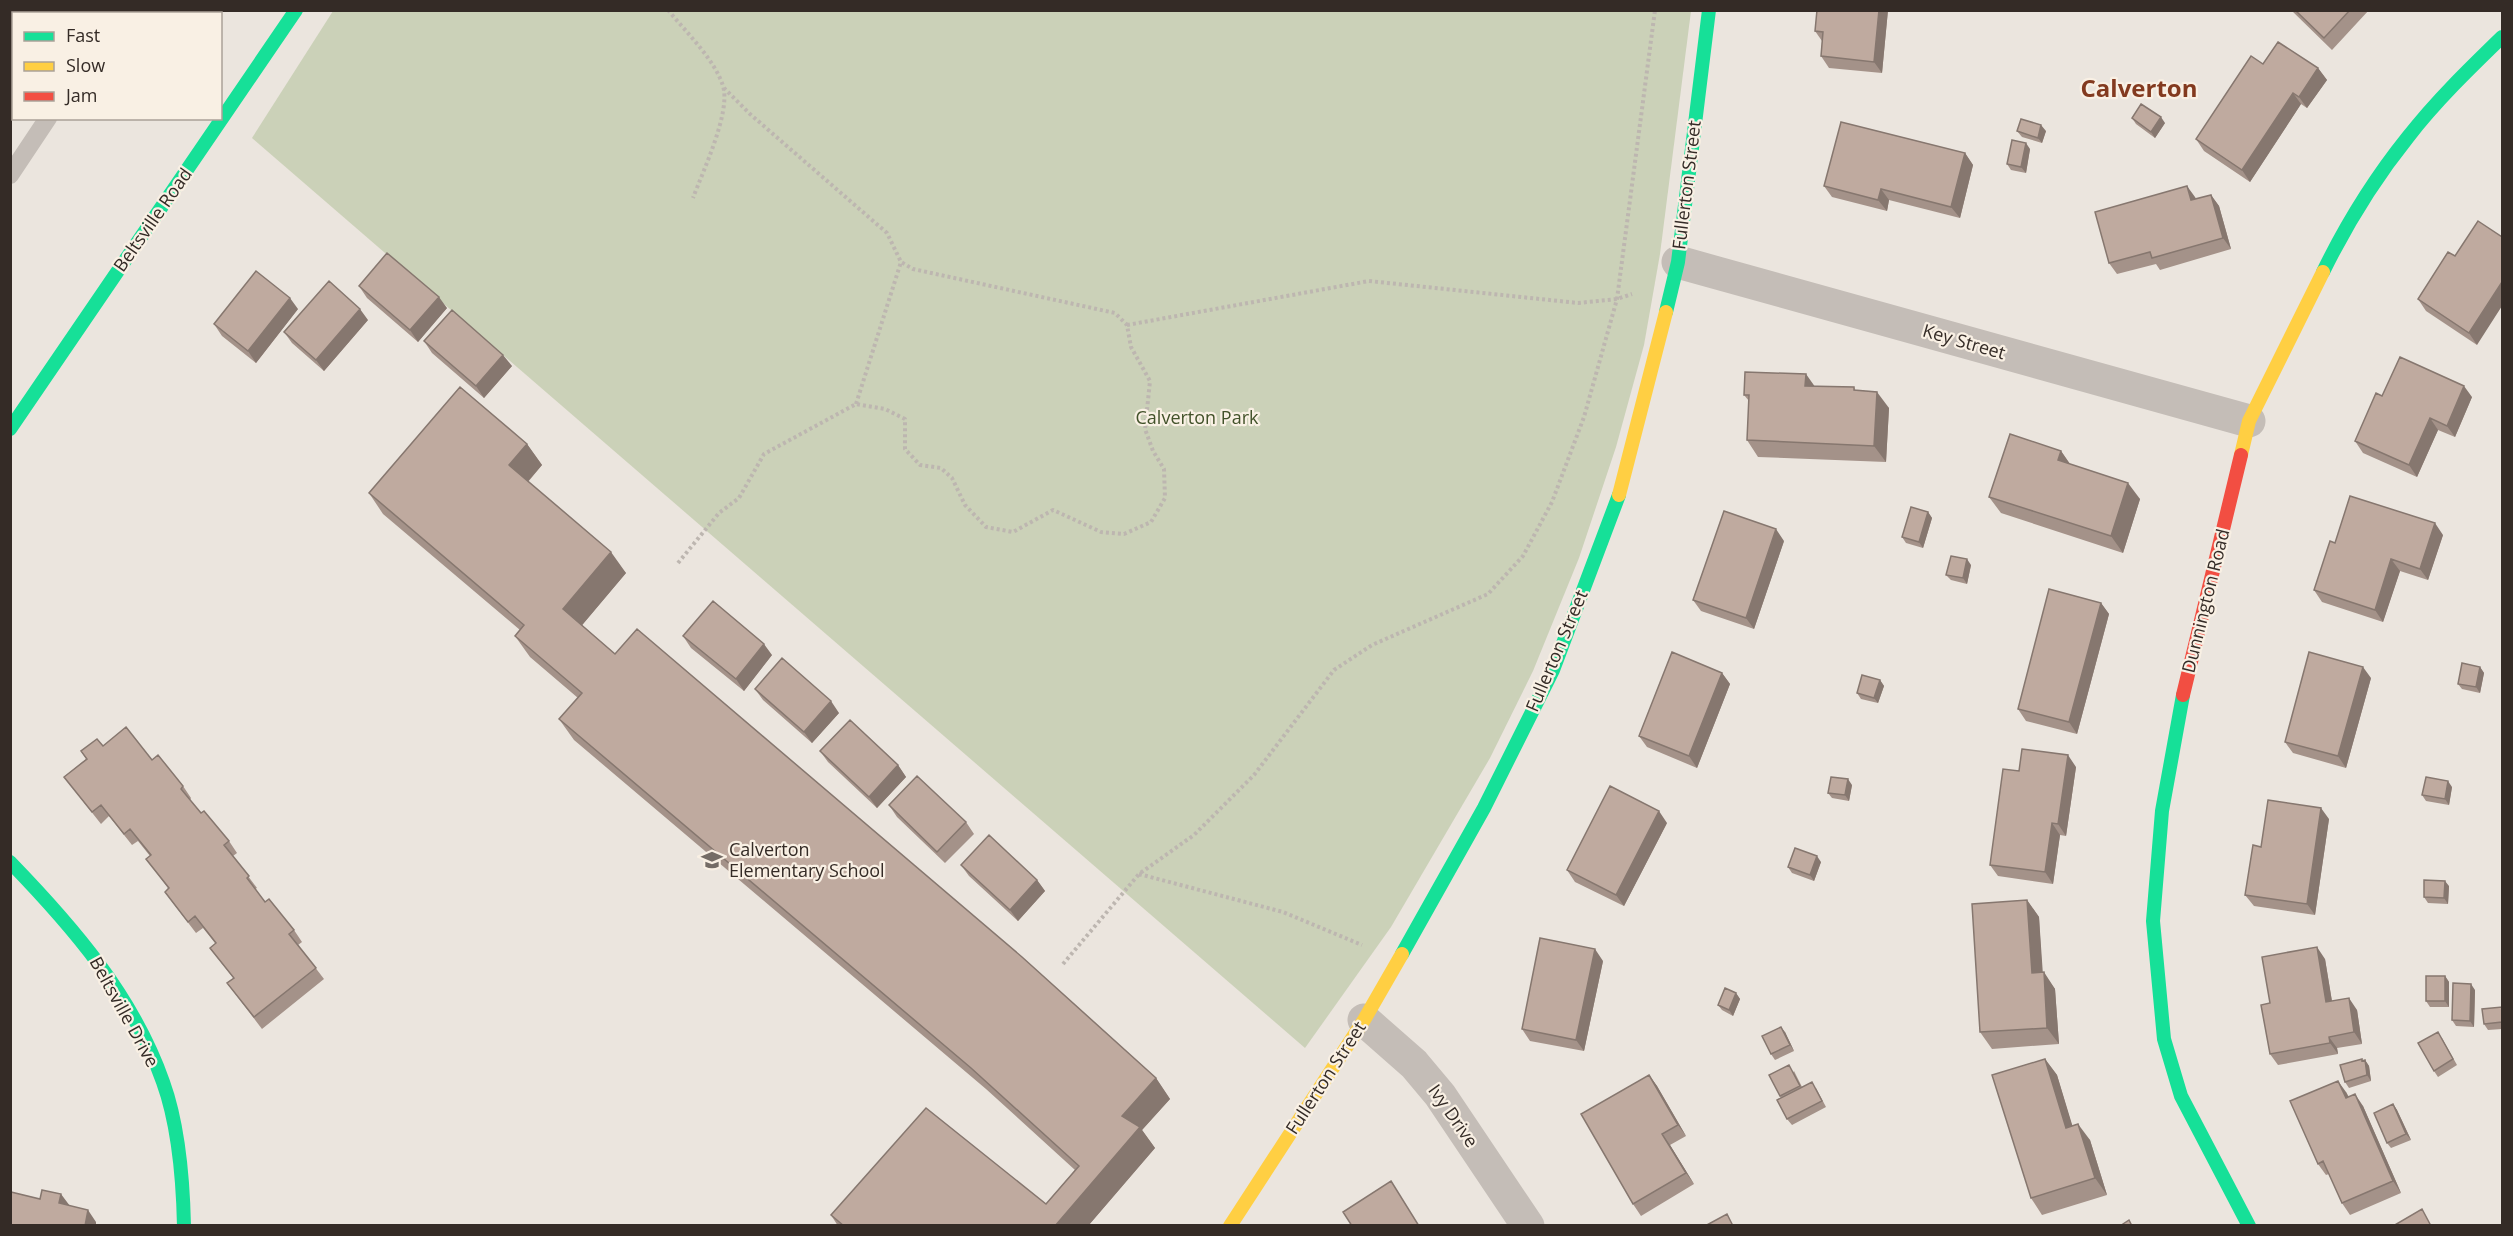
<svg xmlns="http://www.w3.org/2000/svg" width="2513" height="1236" viewBox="0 0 2513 1236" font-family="'Open Sans',sans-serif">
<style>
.green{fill:#cbd1b8}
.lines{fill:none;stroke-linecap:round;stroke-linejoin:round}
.path{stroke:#bdb6b0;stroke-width:4;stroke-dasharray:3 3;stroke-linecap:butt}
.lane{stroke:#c4bdb7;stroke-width:18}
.street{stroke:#c4bdb7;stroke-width:33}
.fast{stroke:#16e098;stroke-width:14}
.slow{stroke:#ffcf43;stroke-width:14}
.jam{stroke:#f24e42;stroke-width:14}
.wall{fill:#a49289}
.shaded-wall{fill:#86776f}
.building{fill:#bfaa9f;stroke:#86776f;stroke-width:1.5}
.labels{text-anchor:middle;stroke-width:4.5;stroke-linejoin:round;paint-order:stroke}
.street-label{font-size:18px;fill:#342b26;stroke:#f9f0e4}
.park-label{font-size:18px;fill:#42522a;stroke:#f9f0e4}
.poi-label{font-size:18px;fill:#342b26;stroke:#f9f0e4;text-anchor:start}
.district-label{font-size:24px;font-weight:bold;fill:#833a1f;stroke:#f9f0e4}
</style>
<rect width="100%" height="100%" fill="#ebe5de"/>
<!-- green -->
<path class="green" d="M333 11H1691L1660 254 1644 345 1616 447 1579 558 1533 671 1490 758 1391 927 1305 1048 252 138Z"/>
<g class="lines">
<!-- path -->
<path class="path" d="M668 10C686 32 715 60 723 86 731 112 703 171 693 198
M1127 325 1369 281 1578 303 1617 299 1632 294
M856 404 901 262
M678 563 719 513 739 498 764 454 856 404 885 409 905 419V449L920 465 941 468 952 478 965 505 986 527 1013 532 1053 510 1101 532 1124 534 1151 522 1165 498 1164 469 1153 451 1145 429 1150 381 1131 347 1127 325 1115 313 913 269 901 262 887 233 750 114 724 88
M1139 874 1283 912 1362 945
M1063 964 1139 874 1194 835 1254 775 1334 670 1372 645 1488 594 1523 556 1552 502 1584 417 1617 299 1655 10"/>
<!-- lane -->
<path class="lane" d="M118 14 120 10
M10 175 48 118"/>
<!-- street -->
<path class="street" d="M1678 262 2249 421
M1364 1020 1414 1064 1440 1095 1528 1226"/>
<!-- fast -->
<path class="fast" d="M2323 272C2346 225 2375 178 2408 137 2436 101 2469 69 2502 37
M1666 312 1678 262 1709 10
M10 429 296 10
M2183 695 2162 811 2153 921 2164 1039 2181 1096 2249 1226
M10 862C72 926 133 996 163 1082 179 1126 183 1179 184 1226
M1402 954 1484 808 1553 670 1619 495"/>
<!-- slow -->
<path class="slow" d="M2241 455 2249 421 2323 272
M1619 495 1666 312
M1230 1226 1364 1020 1402 954"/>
<!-- jam -->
<path class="jam" d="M2183 695 2241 455"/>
</g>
<!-- wall -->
<path class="wall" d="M1888 10 1882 73 1829 68 1821 56 1822 41 1815 31Z
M2291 10H2369L2332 50Z
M2263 64 2318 68 2327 80 2307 108 2301 104 2250 182 2204 151 2196 139Z
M2132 118 2165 123 2155 138 2136 124Z
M2017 131H2046L2042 143 2022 137Z
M2030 149 2026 173 2011 170 2007 164Z
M1965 153 1973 165 1960 218 1889 200 1887 211 1832 197 1824 186Z
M2211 195 2219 206 2231 249 2160 270 2156 264 2117 274 2109 263 2195 197 2196 199Z
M2455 256 2477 345 2426 311 2418 299Z
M359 286 447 308 418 342 367 298Z
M298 309 256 363 222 336 214 324Z
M368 320 324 371 292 343 284 332Z
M424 341 512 366 484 398 432 353Z
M1814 386 1854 387 1856 391 1889 408 1886 462 1758 457 1747 440 1749 401 1744 395Z
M2382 396 2472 397 2455 437 2438 430 2417 477 2363 453 2355 441Z
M527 444 542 465 528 482 626 573 582 625 615 654 1156 1078 1170 1099 1142 1130 1155 1148 1088 1226H838L831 1215 1046 1204 1075 1170 986 1089 574 740 559 719 578 698 530 657 515 636 520 630 383 514 369 493Z
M2061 451 2070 464 2140 499 2123 553 2001 513 1989 497Z
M1928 512 1932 518 1923 548 1906 543 1902 537Z
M2443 535 2428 580 2400 571 2383 622 2322 602 2314 590 2335 543Z
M1784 541 1754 629 1701 611 1693 600Z
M1971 565 1967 584 1951 580 1946 575Z
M2101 603 2109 614 2077 734 2026 721 2018 709Z
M683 636 772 655 744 691 691 648Z
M2480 667 2484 673 2480 693 2462 689 2458 684Z
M1722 673 1730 684 1697 768 1647 747 1639 736Z
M2371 678 2346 768 2293 753 2285 742Z
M1880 680 1884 686 1878 703 1861 699 1857 693Z
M755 689 839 713 812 743 763 700Z
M103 746 152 760 183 786 191 798 190 800 201 813 229 841 237 853 233 856 257 888 255 889 265 902 294 930 302 942 298 945 324 979 262 1029 227 983 234 979 210 948 216 944 203 928 196 933 173 903 165 892 168 888 146 859 150 856 138 841 132 845 109 816 101 824 64 777 86 759 81 751Z
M820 751 898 765 906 777 877 808 828 762Z
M2076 767 2066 836 2060 835 2053 884 1998 876 1990 865 2019 771Z
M1852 785 1849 801 1832 798 1828 793Z
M2452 787 2449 805 2426 801 2422 795Z
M889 805 966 822 974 834 945 863 897 817Z
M2329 819 2315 915 2254 906 2245 895 2261 847Z
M1667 823 1624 906 1575 882 1567 870Z
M1821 862 1814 881 1792 873 1788 867Z
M961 865 1037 880 1045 891 1018 921 969 876Z
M2449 886 2448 904 2428 903 2424 897Z
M2027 900 2039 917 2042 972 2055 989 2059 1044 1992 1049 1980 1032Z
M2325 959 2332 1001 2357 1010 2362 1044 2337 1048 2338 1054 2278 1065 2270 1054V1003Z
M1603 961 1584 1051 1530 1041 1522 1029Z
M2445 976 2449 982V1007H2430L2426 1001Z
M2475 990 2474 1027 2456 1026 2452 1020Z
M1736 993 1740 999 1733 1016 1722 1010 1718 1005Z
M2502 1007V1029L2488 1030 2484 1024Z
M1785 1032 1794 1051 1775 1060 1771 1054Z
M2442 1038 2457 1065 2438 1077 2434 1071Z
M2045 1059 2057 1075 2072 1126 2090 1140 2107 1195 2042 1215 2031 1198Z
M2365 1060 2369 1066 2371 1081 2349 1088 2345 1082 2363 1061Z
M1794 1071 1802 1087 1816 1088 1826 1107 1792 1125 1787 1119 1780 1096Z
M1649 1075 1657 1086 1686 1136 1670 1145 1694 1184 1641 1216 1633 1204Z
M2346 1092 2349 1097 2363 1106 2401 1193 2350 1215 2342 1203 2329 1174 2326 1175 2318 1164Z
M2393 1104 2397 1110 2411 1140 2391 1148 2387 1143Z"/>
<!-- shaded-wall -->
<path class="shaded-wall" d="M1879 10H1888L1882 73 1874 62Z
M2318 68 2327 80 2307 108 2299 97Z
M2293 93 2301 104 2250 182 2242 170Z
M2161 117 2165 123 2155 138 2151 132Z
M2041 125 2046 131 2042 143 2038 138Z
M2026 143 2030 149 2026 173 2021 167Z
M1965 153 1973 165 1960 218 1951 207Z
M2187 186 2195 197 2199 212 2191 200Z
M1881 189 1889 200 1887 211 1878 200Z
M2211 195 2219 206 2231 249 2223 238Z
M2502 282V306L2477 345 2469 333Z
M439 297 447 308 418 342 410 330Z
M290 298 298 309 256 363 248 351Z
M360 309 368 320 324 371 316 360Z
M503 355 512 366 484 398 476 386Z
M1806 374 1818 391 1805 386Z
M2464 386 2472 397 2455 437 2447 426Z
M1877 392 1889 408 1886 462 1874 446Z
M2430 418 2438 430 2417 477 2409 465Z
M527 444 542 465 523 487 509 465Z
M2061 451 2072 467 2058 460Z
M2128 483 2140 499 2123 553 2111 536Z
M1928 512 1932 518 1923 548 1919 542Z
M2435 523 2443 535 2428 580 2420 569Z
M1776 529 1784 541 1754 629 1746 618Z
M611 552 626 573 578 630 563 609Z
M1967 559 1971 565 1967 584 1963 578Z
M2391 559 2400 571 2383 622 2375 610Z
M2101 603 2109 614 2077 734 2069 722Z
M764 644 772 655 744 691 736 679Z
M2363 667 2371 678 2346 768 2338 756Z
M2480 667 2484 673 2480 693 2476 687Z
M1722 673 1730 684 1697 768 1689 756Z
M1880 680 1884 686 1878 703 1874 698Z
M831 701 839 713 812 743 804 732Z
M2068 755 2076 767 2066 836 2058 824Z
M898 765 906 777 877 808 869 797Z
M1848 779 1852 785 1849 801 1845 795Z
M2448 781 2452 787 2449 805 2445 799Z
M2321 808 2329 819 2315 915 2307 904Z
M1659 811 1667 823 1624 906 1616 895Z
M2052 823 2060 835 2053 884 2045 872Z
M1817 856 1821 862 1814 881 1810 875Z
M1037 880 1045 891 1018 921 1010 910Z
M2445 881 2449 886 2448 904 2444 898Z
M2027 900 2039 917 2044 990 2032 973Z
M2317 947 2325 959 2334 1014 2326 1002Z
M1595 949 1603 961 1584 1051 1576 1040Z
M2044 972 2055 989 2059 1044 2047 1028Z
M2445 976 2449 982V1007L2445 1001Z
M2471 984 2475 990 2474 1027 2470 1021Z
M1736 993 1740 999 1733 1016 1729 1010Z
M2349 998 2357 1010 2362 1044 2354 1032Z
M1781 1027 1785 1032 1794 1051 1790 1045Z
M2329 1037 2337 1048 2338 1054 2330 1043Z
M2045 1059 2057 1075 2078 1144 2066 1128Z
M2362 1059 2366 1065 2365 1060 2369 1066 2371 1081 2367 1075Z
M1649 1075 1657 1086 1686 1136 1678 1125Z
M1156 1078 1170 1099 1142 1130 1155 1148 1088 1226H1055L1122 1116Z
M2338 1081 2346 1092 2354 1109 2346 1098Z
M2355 1094 2363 1106 2401 1193 2393 1181Z
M2393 1104 2397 1110 2411 1140 2406 1134Z
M2078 1124 2090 1140 2107 1195 2095 1178Z
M1662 1134 1670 1145 1694 1184 1686 1173Z
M61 1194 70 1206 59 1203Z
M88 1210 96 1222V1226H85Z"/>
<!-- building -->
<path class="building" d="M1817 10H1879L1874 62 1821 56 1823 32 1815 31Z
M2295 10H2350L2324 38Z
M2278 42 2318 68 2299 97 2293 93 2242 170 2196 139 2251 56 2263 64Z
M2141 104 2161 117 2151 132 2132 118Z
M2021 119 2041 125 2038 138 2017 131Z
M1841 122 1965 153 1951 207 1881 189 1878 200 1824 186Z
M2012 140 2026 143 2021 167 2007 164Z
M2187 186 2191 200 2211 195 2223 238 2152 258 2150 252 2109 263 2095 212Z
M2478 221 2502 237V282L2469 333 2418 299 2448 252 2455 256Z
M387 253 439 297 410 330 359 286Z
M256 271 290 298 248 351 214 324Z
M329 281 360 309 316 360 284 332Z
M452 310 503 355 476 386 424 341Z
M2400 357 2464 386 2447 426 2430 418 2409 465 2355 441 2376 393 2382 396Z
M1745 372 1806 374 1805 386 1854 387V390L1877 392 1874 446 1747 440 1749 395H1744Z
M460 387 527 444 509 465 611 552 563 609 615 654 637 629 1022 957 1156 1078 1122 1116 1140 1127 1055 1226H844L831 1215 926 1108 1046 1204 1079 1166 971 1068 559 719 582 693 515 636 524 625 369 493Z
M2010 434 2061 451 2058 460 2128 483 2111 536 1989 497Z
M2350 496 2435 523 2420 569 2391 559 2375 610 2314 590 2330 541 2335 543Z
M1911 507 1928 512 1919 542 1902 537Z
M1724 511 1776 529 1746 618 1693 600Z
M1951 556 1967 559 1963 578 1946 575Z
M2049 589 2101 603 2069 722 2018 709Z
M713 601 764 644 736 679 683 636Z
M1672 652 1722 673 1689 756 1639 736Z
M2309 652 2363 667 2338 756 2285 742Z
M782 658 831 701 804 732 755 689Z
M2462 663 2480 667 2476 687 2458 684Z
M1862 675 1880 680 1874 698 1857 693Z
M850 720 898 765 869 797 820 751Z
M126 727 152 760 158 755 183 786 181 789 201 813 204 811 229 841 224 845 249 876 247 878 265 902 269 899 294 930 289 934 316 968 254 1017 227 983 234 978 210 948 216 943 195 916 188 922 165 892 169 888 146 859 151 855 130 829 124 834 101 805 92 812 64 777 87 759 81 751 97 739 103 746Z
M2022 749 2068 755 2058 824 2052 823 2045 872 1990 865 2003 769 2019 771Z
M917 776 966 822 937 852 889 805Z
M1831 777 1848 779 1845 795 1828 793Z
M2426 777 2448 781 2445 799 2422 795Z
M1610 786 1659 811 1616 895 1567 870Z
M2268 800 2321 808 2307 904 2245 895 2253 845 2261 847Z
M989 835 1037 880 1010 910 961 865Z
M1795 848 1817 856 1810 875 1788 867Z
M2424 880 2445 881 2444 898 2424 897Z
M2027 900 2032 973 2044 972 2047 1028 1980 1032 1972 904Z
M1540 938 1595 949 1576 1040 1522 1029Z
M2317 947 2326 1002 2349 998 2354 1032 2329 1037 2330 1043 2270 1054 2261 1005 2270 1003 2262 957Z
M2426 976H2445V1001H2426Z
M2453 983 2471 984 2470 1021 2452 1020Z
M1725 988 1736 993 1729 1010 1718 1005Z
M2502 1007V1022L2484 1024 2482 1009Z
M1781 1027 1790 1045 1771 1054 1762 1036Z
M2438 1032 2453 1059 2434 1071 2418 1043Z
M2045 1059 2066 1128 2078 1124 2095 1178 2031 1198 1992 1075Z
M2362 1059V1061L2365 1060 2367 1075 2345 1082 2340 1065Z
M1789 1065 1800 1086 1780 1096 1769 1075Z
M1649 1075 1678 1125 1662 1134 1686 1173 1633 1204 1581 1114Z
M2338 1081 2346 1098 2355 1094 2393 1181 2342 1203 2323 1161 2318 1164 2290 1101Z
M1812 1082 1822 1101 1787 1119 1777 1100Z
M2393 1104 2406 1134 2387 1143 2374 1113Z
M1391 1181 1419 1226H1352L1343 1212Z
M42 1190 61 1194 59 1203 88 1210 85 1226H10L11 1192 40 1199Z
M2422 1209 2431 1226H2393Z
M1727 1214 1733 1226H1705Z
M2129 1220 2132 1226H2120Z"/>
<!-- icons -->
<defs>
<symbol id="school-bare" viewBox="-9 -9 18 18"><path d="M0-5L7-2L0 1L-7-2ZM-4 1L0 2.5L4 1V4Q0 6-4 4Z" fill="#746c66" stroke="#f9f0e4" stroke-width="2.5" paint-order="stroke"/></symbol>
</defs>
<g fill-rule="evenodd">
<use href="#school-bare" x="697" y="845" width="30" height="30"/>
</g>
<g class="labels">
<!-- street labels -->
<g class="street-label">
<text transform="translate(1687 185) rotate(-83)" y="6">Fullerton Street</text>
<text transform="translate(153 220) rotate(-55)" y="6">Beltsville Road</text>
<text transform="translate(1964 342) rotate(16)" y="6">Key Street</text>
<text transform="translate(2206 601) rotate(-76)" y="6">Dunnington Road</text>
<text transform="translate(1557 651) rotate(-67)" y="6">Fullerton Street</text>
<text transform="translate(124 1012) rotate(61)" y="6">Beltsville Drive</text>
<text transform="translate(1326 1078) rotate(-57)" y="6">Fullerton Street</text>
<text transform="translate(1453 1116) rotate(55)" y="6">Ivy Drive</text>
</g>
<!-- park labels -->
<g class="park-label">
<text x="1197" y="424">Calverton Park</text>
</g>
<!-- poi labels -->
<g class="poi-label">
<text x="729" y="856">Calverton<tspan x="729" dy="21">Elementary School</tspan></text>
</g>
<!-- district labels -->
<g class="district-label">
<text x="2139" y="97">Calverton</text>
</g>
</g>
<!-- border -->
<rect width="2513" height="1236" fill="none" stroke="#342b26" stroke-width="24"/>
<!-- legend -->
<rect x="12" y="12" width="210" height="108" fill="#f9f0e4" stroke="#aaa198" stroke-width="1.5"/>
<rect x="24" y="32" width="30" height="9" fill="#16e098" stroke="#aaa198" stroke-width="1.5"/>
<text x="66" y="42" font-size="18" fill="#342b26">Fast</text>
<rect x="24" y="62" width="30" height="9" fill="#ffcf43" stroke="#aaa198" stroke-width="1.5"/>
<text x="66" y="72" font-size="18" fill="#342b26">Slow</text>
<rect x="24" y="92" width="30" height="9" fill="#f24e42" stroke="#aaa198" stroke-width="1.5"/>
<text x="66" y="102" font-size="18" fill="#342b26">Jam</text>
</svg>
